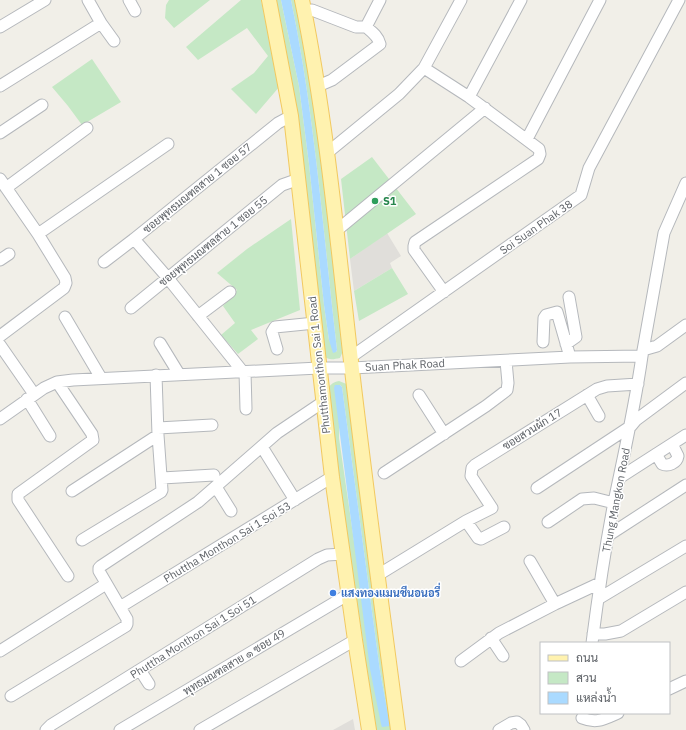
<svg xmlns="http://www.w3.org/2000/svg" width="686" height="730" viewBox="0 0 686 730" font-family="'IBM Plex Sans',Sarabun,sans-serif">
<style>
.industrial{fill:#e0deda}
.green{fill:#c5e8c5;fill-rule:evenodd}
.water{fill:#aadaff}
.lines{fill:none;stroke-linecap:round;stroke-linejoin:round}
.minor-casing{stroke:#b5b8bc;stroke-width:13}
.major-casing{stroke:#f2c960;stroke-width:16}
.minor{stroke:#fff;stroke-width:11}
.major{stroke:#fff2af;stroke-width:14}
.leisure-dot{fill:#2e9e5b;stroke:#fff;stroke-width:1.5}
.shop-dot{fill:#3f7fe0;stroke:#fff;stroke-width:1.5}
.labels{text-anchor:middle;stroke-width:3;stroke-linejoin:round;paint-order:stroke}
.street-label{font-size:11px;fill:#5f6368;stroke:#fff}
.leisure-label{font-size:11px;font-weight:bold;fill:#27864d;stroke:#fff;text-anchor:start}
.shop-label{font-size:11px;font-weight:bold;fill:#366cbe;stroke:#fff;text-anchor:start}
</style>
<rect width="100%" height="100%" fill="#f1efe8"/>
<!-- industrial -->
<path class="industrial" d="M387 233 401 256 390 263 392 268 354 291 350 259Z
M353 719 355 730H333Z"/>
<!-- green -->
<path class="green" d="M169 0H210L174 28 165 18 166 5Z
M241 0H261L280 86 256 114 231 89 254 73 268 56 247 28 198 60 186 47Z
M274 0H281L299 86 309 164 324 305 329 340 336 352 337 350C323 233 315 115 291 0H297L323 167 343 351 340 358C334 359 329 361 324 356Z
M92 59 121 102 82 125 68 106 52 87Z
M372 157 416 214 350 259 341 179Z
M291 219 300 310 251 330 258 339 238 354 221 335 235 323 223 306 237 290 217 273 247 249Z
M392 268 408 294 359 321 354 291Z
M339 381 349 385 395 730H376L326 392C328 386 333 382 339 381ZM340 385 342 387 380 671 390 726 354 541 339 438Z"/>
<!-- water -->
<path class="water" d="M281 0H291C315 115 323 233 337 350L336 352 333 353 329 340 324 305 309 164 299 86Z
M335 385H340L342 387 380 671 390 726 382 727 381 724 370 669 334 388Z"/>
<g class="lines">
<defs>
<path id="minor" d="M129 0 135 11
M304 11 312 10 356 27H366L380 0
M101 23 114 41
M0 27 45 0
M424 68 469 97 539 149 540 154 538 159 415 242 414 246V250L444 292
M0 86 101 23 88 0
M318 86 332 80 380 44C378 36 372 32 366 27
M469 97 521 0
M0 133 42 105
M527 139 600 0
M327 153 399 94 424 68 461 0
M0 179 38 234 65 278 66 283 64 288 0 336
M6 188 87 128
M336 231 485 108
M38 234 168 144
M134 239 167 277 243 372
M0 260 9 254
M104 262 134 239 278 123 291 116
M131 308 282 185 299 179
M198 316 230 292
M65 317 101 378
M543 342 544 318 546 315 557 312 570 357
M160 343 179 374
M566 344 576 337 569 297
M0 345 34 394
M277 349 272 332 275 327 315 323
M643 350 657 346 686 325
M351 357 581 195 589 168 679 0
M245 372 246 409
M57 382 92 434 93 440 18 494V500L68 576
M419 395 444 434
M587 395 599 416
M27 399 50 436
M0 419 44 388 57 382 73 380 319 368H352L570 357 642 356 664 233 686 183
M158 428 212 425
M262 447 295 500
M656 454 662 464C668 467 677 463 678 456L672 444
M384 473 486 406 507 390 508 383 506 361
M162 478 214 475
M619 478 686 435
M216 487 231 511
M537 488 631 426 636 420 686 383
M72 491 158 435
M466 521 478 538 481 539 504 527
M548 522 582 499 594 498 614 503
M609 535 686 485
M82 540 161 492 162 490 158 435 156 375
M530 561 555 604
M378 575 466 521 492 508 471 476 472 468 475 465 597 389 607 386 638 384
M598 599 686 546
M120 607 332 477
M593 634H605L621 631 686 592
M491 638 503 656
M592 643C598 596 605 549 614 502 624 454 635 406 642 356
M0 651 106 584
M461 661 499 633 555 604 600 583
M140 670 149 684
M669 689 686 681
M11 696 126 626 127 624V619L99 571V568L101 566 198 502 277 433 323 402
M582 718C597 724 604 719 618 713
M46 730 51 725 318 559 327 555 344 554
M120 730 349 594
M200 730 355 640
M499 730 511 723 517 722 521 725 524 730"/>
<path id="major" d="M269 0 291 116 332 477 355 640 369 730
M302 0C327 122 338 247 352 370 366 490 382 610 398 730"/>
</defs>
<!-- minor casing -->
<use href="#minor" class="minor-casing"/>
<!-- major casing -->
<use href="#major" class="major-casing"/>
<!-- minor -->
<use href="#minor" class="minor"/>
<!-- major -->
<use href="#major" class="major"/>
</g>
<!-- markers -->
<circle class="leisure-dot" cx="375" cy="201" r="4"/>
<circle class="shop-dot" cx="333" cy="593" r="4"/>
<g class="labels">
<!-- street labels -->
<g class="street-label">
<text transform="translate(197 188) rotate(-39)" y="4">ซอยพุทธมณฑลสาย 1 ซอย 57</text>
<text transform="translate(536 227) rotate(-35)" y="4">Soi Suan Phak 38</text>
<text transform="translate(213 241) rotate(-39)" y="4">ซอยพุทธมณฑลสาย 1 ซอย 55</text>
<text transform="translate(319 365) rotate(-96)" y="4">Phutthamonthon Sai 1 Road</text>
<text transform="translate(405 365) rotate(-3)" y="4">Suan Phak Road</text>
<text transform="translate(532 429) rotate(-32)" y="4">ซอยสวนผัก 17</text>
<text transform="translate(616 500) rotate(-79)" y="4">Thung Mangkon Road</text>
<text transform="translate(227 542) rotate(-31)" y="4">Phuttha Monthon Sai 1 Soi 53</text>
<text transform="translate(193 637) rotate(-32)" y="4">Phuttha Monthon Sai 1 Soi 51</text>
<text transform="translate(234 662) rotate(-31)" y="4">พุทธมณฑลสาย ๑ ซอย 49</text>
</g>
<!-- leisure labels -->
<g class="leisure-label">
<text x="383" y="205">S1</text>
</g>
<!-- shop labels -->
<g class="shop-label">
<text x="341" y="597">แสงทองแมนชีนอนอรี่</text>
</g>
</g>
<!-- legend -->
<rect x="540" y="642" width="130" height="72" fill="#ffffff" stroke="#bfc1c3"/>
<rect x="548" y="655" width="20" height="6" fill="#fff2af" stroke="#bfc1c3"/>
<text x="576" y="662" font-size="12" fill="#5f6368">ถนน</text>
<rect x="548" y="672" width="20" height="12" fill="#c5e8c5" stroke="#bfc1c3"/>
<text x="576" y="682" font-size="12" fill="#5f6368">สวน</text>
<rect x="548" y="692" width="20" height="12" fill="#aadaff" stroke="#bfc1c3"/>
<text x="576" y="702" font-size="12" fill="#5f6368">แหล่งน้ำ</text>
</svg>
